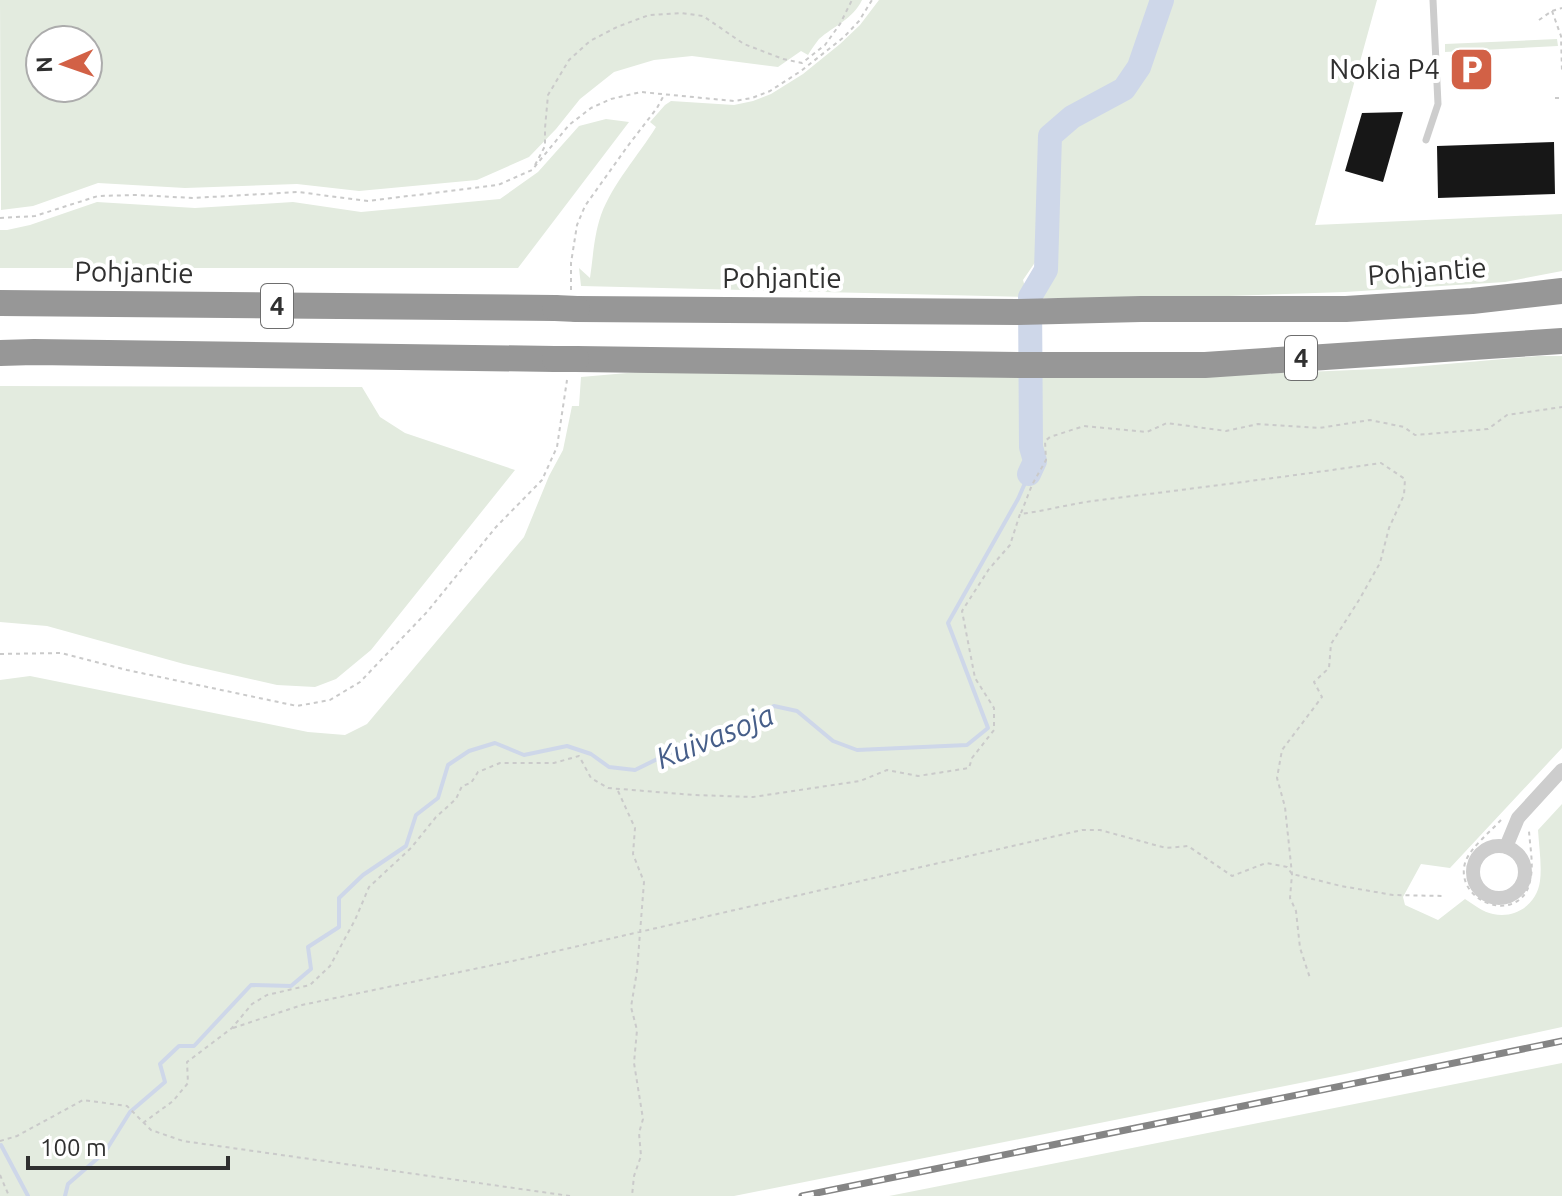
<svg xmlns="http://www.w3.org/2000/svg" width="1562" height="1196" viewBox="0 0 1562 1196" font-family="Ubuntu,sans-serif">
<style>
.green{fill:#e3ebdf;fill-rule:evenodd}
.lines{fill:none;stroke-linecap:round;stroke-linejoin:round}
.stream{stroke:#ced7e9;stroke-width:4}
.river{stroke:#ced7e9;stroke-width:24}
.building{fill:#171717}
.path{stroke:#cacaca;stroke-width:2;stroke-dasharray:4 4;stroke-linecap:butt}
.service{stroke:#cdcdcd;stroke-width:7}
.minor{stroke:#cdcdcd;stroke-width:14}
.motorway{stroke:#979797;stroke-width:26}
.rail-casing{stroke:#858585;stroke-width:7}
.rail{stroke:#fff;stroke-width:4;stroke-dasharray:12;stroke-linecap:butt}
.motorway-bridge{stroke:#979797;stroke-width:26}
.labels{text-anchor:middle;stroke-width:8;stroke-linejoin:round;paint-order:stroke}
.shield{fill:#fff;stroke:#6e6e6e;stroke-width:2}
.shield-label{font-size:26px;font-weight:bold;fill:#303030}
.poi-label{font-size:28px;fill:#303030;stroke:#fff;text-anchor:end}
.street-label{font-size:28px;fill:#303030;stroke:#fff}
.water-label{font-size:30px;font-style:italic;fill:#465e89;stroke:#fff}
</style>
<rect width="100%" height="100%" fill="#fff"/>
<!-- green -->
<path class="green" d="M0 0H862C853 19 834 26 819 39 815 44 811 50 808 55L801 51 778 67 692 56 654 60 614 72 580 99 556 129 529 157 477 180 359 191 297 184 185 188 98 183 33 206 1 210ZM40 40H88V88H40Z
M879 0H1377L1315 225 1562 214V271L1505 282 1345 292 1141 299 1039 298V288L1048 278 1050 271 1054 218H1043L1036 261 1023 280 1025 287V297L581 286 579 268 590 278C593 258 594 235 601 215 613 183 638 156 656 127L650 122 665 105 671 101 734 105 753 101 771 94 803 74 840 44 860 25Z
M1557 39 1558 46 1445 52V44Z
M606 119 629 122 518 268H0V230H7L30 225 97 202 195 208 293 202 361 212 500 199 538 172 579 126Z
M1538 356H1562V748L1450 868 1421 864 1403 897 1405 905 1438 920 1465 899C1474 905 1483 912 1493 914 1516 919 1537 904 1540 881 1542 865 1539 847 1538 830L1562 804V1027L1345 1074 734 1196H0V680L30 676 308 732 345 735 367 724 524 537 549 476 563 450 572 406H579L581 377 650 371 1235 375 1401 368Z
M0 386 362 387 380 417 405 433 515 470 371 650 336 679 315 687 277 685 184 664 47 626 0 622Z
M1562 1063V1196H889Z"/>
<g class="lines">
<!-- stream -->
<path class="stream" d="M1 1145 28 1196
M65 1196 68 1184 105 1152 130 1112 165 1082 160 1064 179 1046H194L251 985 291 986 311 969 308 947 339 927V898L363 875 406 846 416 815 438 798 448 765 469 751 495 743 524 755 567 746 591 754 609 767 635 770 690 743 719 740 774 706 797 711 833 741 857 750 967 745 988 728 948 623 1018 499 1029 474"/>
<!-- river -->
<path class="river" d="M1029 474 1035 461 1031 447 1030 297 1046 270 1050 136 1072 117 1124 89 1139 67 1162 0"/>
</g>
<!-- building -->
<path class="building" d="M1403 112 1383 182 1345 171 1362 113Z
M1554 142 1555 194 1438 198 1437 146Z"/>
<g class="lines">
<!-- path -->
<path class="path" d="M1552 11 1561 36 1562 71
M1539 20 1552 11 1562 8
M1555 98H1562
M535 165 545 146V128L548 95 569 60 590 41 617 27 649 15 681 13 703 16 744 44 783 59 802 63 825 45 840 24 852 0
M0 218 35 216 98 196 137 195 193 198 298 192 368 201 498 185 532 170 569 125 591 108 611 99 641 92 734 101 752 98 770 91 801 71 844 37 859 21 872 0
M571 290V263L577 225 585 206 627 147 657 108 664 95
M1021 513 1032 485 1046 460 1045 441 1050 437 1084 426 1147 432 1167 423 1226 431 1258 424 1319 428 1370 420 1404 427 1415 435 1488 429 1507 415 1562 407
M0 654 61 653 127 670 297 706 330 700 360 682 427 612 496 527 542 480 557 447 567 380
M618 791 635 828 633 854 644 882 637 971 631 1007 637 1030 634 1063 643 1119 639 1133 641 1156 634 1176 632 1196
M1501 820C1491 831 1469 849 1465 863 1454 903 1521 926 1530 881 1534 866 1530 847 1529 831
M233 1028 302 1005 522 959 1082 830H1100L1166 848 1188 846 1232 876 1266 863 1287 867 1292 874 1341 886 1393 895 1444 896
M143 1123 173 1101 188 1083 187 1062 232 1028 252 1004 267 995 310 985 330 966 355 920 369 887 411 848 436 817 456 799 462 786 471 783 478 772 500 763H554L579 756 591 778 608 788 694 795 753 797 860 781 887 770 918 776 969 768 972 758 994 730V708L975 678 962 611 989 569 1010 545 1020 514C1045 511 1069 504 1093 501 1189 489 1285 477 1381 463L1405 479 1404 495 1389 528 1380 563 1359 600 1331 644 1329 668 1314 682 1322 697 1282 750 1277 778 1285 807 1292 874 1290 898 1296 911 1300 948 1310 978
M0 1141 17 1136 83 1100 127 1106 151 1130 183 1141 570 1196
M0 1175 9 1196"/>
<!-- service -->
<path class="service" d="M1426 140 1438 104 1433 0"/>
<!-- minor -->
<path class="minor" d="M1473 872a26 26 0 1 1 52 0a26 26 0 1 1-52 0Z
M1506 847 1518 818 1562 770"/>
<!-- motorway -->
<path class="motorway" d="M0 303 555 308
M577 309 1018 312 1141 309H1346L1472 301 1562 291
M0 353 34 352 555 359
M576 359 1022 365H1205L1562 341"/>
<defs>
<path id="rail" d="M802 1196 1562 1041"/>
</defs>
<!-- rail casing -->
<use href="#rail" class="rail-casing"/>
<!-- rail -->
<use href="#rail" class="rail"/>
<!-- motorway-bridge -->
<path class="motorway-bridge" d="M555 308 577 309
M555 359H576"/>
</g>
<!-- icons -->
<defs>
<symbol id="parking-square" viewBox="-11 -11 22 22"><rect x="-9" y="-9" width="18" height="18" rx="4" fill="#d26146" stroke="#fff"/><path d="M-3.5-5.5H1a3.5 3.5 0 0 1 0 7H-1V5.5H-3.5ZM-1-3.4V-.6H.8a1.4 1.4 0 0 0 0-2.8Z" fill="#fff"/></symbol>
</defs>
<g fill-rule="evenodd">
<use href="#parking-square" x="1446" y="44" width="51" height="51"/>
</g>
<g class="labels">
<!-- shield labels -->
<g class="shield">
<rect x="261" y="284" width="32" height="44" rx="6"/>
<rect x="1285" y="336" width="32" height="44" rx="6"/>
</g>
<g class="shield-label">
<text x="277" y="315">4</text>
<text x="1301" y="367">4</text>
</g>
<!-- poi labels -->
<g class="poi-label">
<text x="1440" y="79">Nokia P4</text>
</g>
<!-- street labels -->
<g class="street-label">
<text transform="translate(1427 271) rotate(-4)" y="10">Pohjantie</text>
<text transform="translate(134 272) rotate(1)" y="10">Pohjantie</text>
<text x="782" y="288">Pohjantie</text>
</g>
<!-- water labels -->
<g class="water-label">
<text transform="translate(715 737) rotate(-22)" y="10">Kuivasoja</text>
</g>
</g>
<!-- north arrow -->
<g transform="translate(64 64) rotate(268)"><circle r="38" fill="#ffffff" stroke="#acacac" stroke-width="2"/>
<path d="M0-6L14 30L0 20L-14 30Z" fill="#d26146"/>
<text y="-12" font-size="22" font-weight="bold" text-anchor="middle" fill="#303030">N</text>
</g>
<!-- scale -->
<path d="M28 1156v12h200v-12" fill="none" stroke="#303030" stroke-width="4"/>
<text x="40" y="1156" font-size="24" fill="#303030" stroke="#ffffff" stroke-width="6" paint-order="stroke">100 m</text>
</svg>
